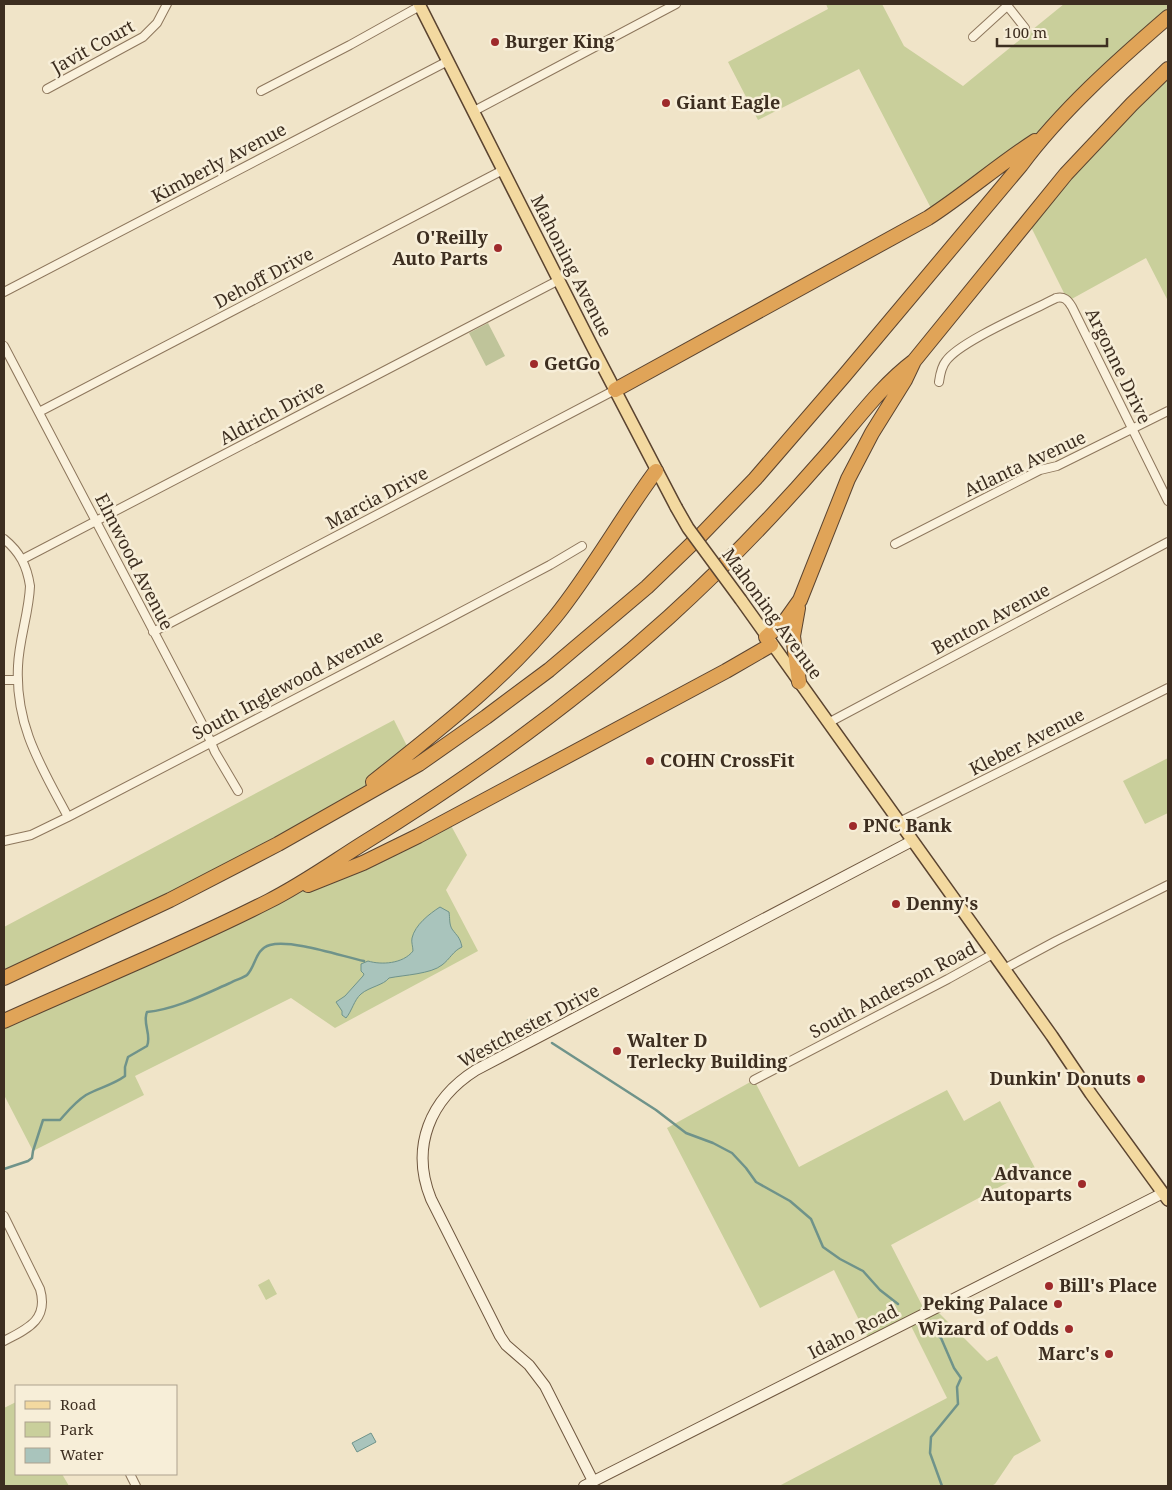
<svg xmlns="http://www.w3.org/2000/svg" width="1172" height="1490" viewBox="0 0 1172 1490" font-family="'Noto Serif',serif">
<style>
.green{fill:#c9cf9b}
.cemetery{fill:#bfc49a}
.water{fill:#a9c4bc;stroke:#6f938a}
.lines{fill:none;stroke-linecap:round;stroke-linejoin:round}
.stream{stroke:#6f938a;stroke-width:2.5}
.street-casing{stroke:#8d765c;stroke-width:10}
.secondary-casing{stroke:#6f573f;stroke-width:12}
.primary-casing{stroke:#5b4430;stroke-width:14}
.highway-casing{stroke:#5b4430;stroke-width:16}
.street{stroke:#faf1dc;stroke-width:8}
.secondary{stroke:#faf1dc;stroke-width:10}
.primary{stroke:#f3d9a0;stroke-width:11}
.highway{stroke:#e0a458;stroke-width:14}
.primary-bridge-casing{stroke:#5b4430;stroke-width:14;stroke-linecap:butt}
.primary-bridge{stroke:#f3d9a0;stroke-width:11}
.poi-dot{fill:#9e2a2b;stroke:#f7eed8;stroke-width:2}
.labels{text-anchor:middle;stroke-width:5;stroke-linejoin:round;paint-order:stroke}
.poi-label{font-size:18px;font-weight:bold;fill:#3d2e20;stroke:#f7eed8;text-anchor:start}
.street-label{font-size:18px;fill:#3d2e20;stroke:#f7eed8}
</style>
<rect width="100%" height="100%" fill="#f0e4c8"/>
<!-- green -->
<path class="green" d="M826 4H882L904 46 963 86 1064 4H1168V17L1046 134 934 214 859 69 758 120 728 62 828 9Z
M1168 69V301L1146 258 1068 301 1028 221Z
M394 720 410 752 342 807 4 978V927Z
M1168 758V813L1145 824 1123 781Z
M448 820 467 855 446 890 478 951 335 1028 291 998 135 1076 144 1095 33 1151 4 1095V1021Z
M754 1080 799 1167 947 1090 964 1121 1000 1101 1035 1168 891 1245 926 1313 935 1309 987 1361 997 1356 1041 1441 1014 1456 995 1484 991 1486H779L947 1398 909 1322 870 1342 834 1270 760 1308 667 1128Z
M269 1279 277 1294 266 1300 258 1285Z
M16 1402V1474H62L69 1486H4V1408Z"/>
<!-- cemetery -->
<path class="cemetery" d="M488 323 505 356 486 366 469 333Z"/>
<!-- water -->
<path class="water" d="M440 907 449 912C450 918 449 924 452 929 457 936 460 937 462 947 453 951 450 959 442 965 431 974 404 975 389 978 384 985 369 987 361 994 354 1000 352 1011 346 1018L342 1015V1011L336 1002 345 996 363 976 364 974 361 971V964L368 961C381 965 403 964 413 951 413 947 411 942 412 938 415 925 429 914 440 907Z
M371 1433 376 1442 357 1452 352 1443Z"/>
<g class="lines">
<!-- stream -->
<path class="stream" d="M528 1020 534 1028
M552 1043 656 1110 686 1133 713 1143 732 1153 746 1168 756 1182 790 1201 811 1219 823 1247 840 1259 863 1271 880 1290 898 1304
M4 1169 28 1161 32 1158 33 1151 43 1120H60C68 1111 75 1102 86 1095 98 1088 113 1085 125 1076V1067L128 1057 147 1046C152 1035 142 1023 147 1012 176 1009 203 995 230 983 235 980 243 978 247 975 256 966 255 949 270 945 291 939 341 956 364 961
M935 1333 941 1338 954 1368 961 1378 957 1387 958 1404 931 1437 930 1453 942 1486"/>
<defs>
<path id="street" d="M1006 4 1025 28
M973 37 1007 6
M47 89 143 37 157 23 167 4
M261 91 350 45 420 6
M474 111 676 4
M4 292 448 61
M4 346 206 731 215 752 238 791
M939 382C940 375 941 367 946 361 960 341 1032 311 1056 298 1064 296 1068 300 1072 307L1168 501
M39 412 503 170
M4 539C20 552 27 566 30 586 29 613 19 639 18 666 15 726 41 766 68 817
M895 544 1040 470 1057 466 1168 411
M23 559 559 280
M153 632 615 390
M4 680H18
M828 723 1168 542
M899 822 1168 688
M4 841 31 835 68 817 368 661 550 565 582 546
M1004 969 1056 941 1168 885
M754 1080 948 979 993 954
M4 1216 40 1289C49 1320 27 1329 4 1341
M130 1474 136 1486"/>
<path id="secondary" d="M593 1481 545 1386 529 1365 506 1345 500 1336 431 1199C410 1147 430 1099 476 1070L912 841
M584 1486 1163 1193"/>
<path id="primary" d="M419 4 591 344 676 507
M741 600 1052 1036 1091 1094 1168 1200"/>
<path id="highway" d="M615 390 928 218C965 194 998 165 1035 141
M798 608 793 636 799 682
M766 637 785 621 800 600 848 479 872 433 905 380 914 361 1066 174 1132 104 1168 69
M373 782C437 731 503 681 555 617 592 571 621 518 656 471
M308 885 363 863 418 836 726 671 771 645
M4 978 170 900 278 844 419 764 486 717 549 670 647 587 702 534 755 479 844 376 1021 165C1061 111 1117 61 1168 17
M4 1021C92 981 183 945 269 901 301 885 332 863 362 844 471 777 574 703 669 617 723 568 773 516 821 461 851 428 878 388 914 361"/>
</defs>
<!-- street casing -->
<use href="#street" class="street-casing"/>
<!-- secondary casing -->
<use href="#secondary" class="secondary-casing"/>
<!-- primary casing -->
<use href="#primary" class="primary-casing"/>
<!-- highway casing -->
<use href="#highway" class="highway-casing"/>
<!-- street -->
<use href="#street" class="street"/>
<!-- secondary -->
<use href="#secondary" class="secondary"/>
<!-- primary -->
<use href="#primary" class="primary"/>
<!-- highway -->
<use href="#highway" class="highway"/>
<defs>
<path id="primary-bridge" d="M676 507 688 528 741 600"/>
</defs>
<!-- primary-bridge casing -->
<use href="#primary-bridge" class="primary-bridge-casing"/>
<!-- primary-bridge -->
<use href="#primary-bridge" class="primary-bridge"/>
</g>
<!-- markers -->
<g class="poi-dot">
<circle cx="495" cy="42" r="5"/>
<circle cx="666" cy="103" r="5"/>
<circle cx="498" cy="248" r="5"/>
<circle cx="534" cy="364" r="5"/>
<circle cx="650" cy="761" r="5"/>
<circle cx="853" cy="826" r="5"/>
<circle cx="896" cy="904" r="5"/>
<circle cx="617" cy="1051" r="5"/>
<circle cx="1141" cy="1079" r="5"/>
<circle cx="1082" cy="1184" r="5"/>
<circle cx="1049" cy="1286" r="5"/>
<circle cx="1058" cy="1304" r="5"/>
<circle cx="1069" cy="1329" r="5"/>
<circle cx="1109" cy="1354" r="5"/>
</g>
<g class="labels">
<!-- poi labels -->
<g class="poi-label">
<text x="505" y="48">Burger King</text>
<text x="676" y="109">Giant Eagle</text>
<text x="488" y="244" text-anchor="end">O'Reilly<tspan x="488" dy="21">Auto Parts</tspan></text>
<text x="544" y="370">GetGo</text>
<text x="660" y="767">COHN CrossFit</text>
<text x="863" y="832">PNC Bank</text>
<text x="906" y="910">Denny's</text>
<text x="627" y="1047">Walter D<tspan x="627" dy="21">Terlecky Building</tspan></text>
<text x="1131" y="1085" text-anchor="end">Dunkin' Donuts</text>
<text x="1072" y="1180" text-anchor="end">Advance<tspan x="1072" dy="21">Autoparts</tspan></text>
<text x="1059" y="1292">Bill's Place</text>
<text x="1048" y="1310" text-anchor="end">Peking Palace</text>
<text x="1059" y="1335" text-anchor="end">Wizard of Odds</text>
<text x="1099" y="1360" text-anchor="end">Marc's</text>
</g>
<!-- street labels -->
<g class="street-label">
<text transform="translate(93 47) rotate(-29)" y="6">Javit Court</text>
<text transform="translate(219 163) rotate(-28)" y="6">Kimberly Avenue</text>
<text transform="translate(571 266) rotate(63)" y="6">Mahoning Avenue</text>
<text transform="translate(264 278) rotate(-28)" y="6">Dehoff Drive</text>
<text transform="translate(1118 366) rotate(64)" y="6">Argonne Drive</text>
<text transform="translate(272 413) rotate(-28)" y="6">Aldrich Drive</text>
<text transform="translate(1025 464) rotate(-25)" y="6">Atlanta Avenue</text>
<text transform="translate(377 498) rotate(-28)" y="6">Marcia Drive</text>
<text transform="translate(134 562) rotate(63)" y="6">Elmwood Avenue</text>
<text transform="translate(772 614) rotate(54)" y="6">Mahoning Avenue</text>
<text transform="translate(991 619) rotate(-28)" y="6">Benton Avenue</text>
<text transform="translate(288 685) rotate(-28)" y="6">South Inglewood Avenue</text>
<text transform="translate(1027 742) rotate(-27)" y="6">Kleber Avenue</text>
<text transform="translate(893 990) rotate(-28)" y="6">South Anderson Road</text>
<text transform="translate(529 1026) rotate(-28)" y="6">Westchester Drive</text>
<text transform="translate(853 1332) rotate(-27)" y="6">Idaho Road</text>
</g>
</g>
<!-- border -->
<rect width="1172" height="1490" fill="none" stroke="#3d2e20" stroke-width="10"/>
<!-- legend -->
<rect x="15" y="1385" width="162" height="90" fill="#f7eed8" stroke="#ada18e"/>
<rect x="25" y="1401" width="25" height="8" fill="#f3d9a0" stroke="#ada18e"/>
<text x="60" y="1410" font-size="15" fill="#3d2e20">Road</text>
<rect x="25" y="1422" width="25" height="15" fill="#c9cf9b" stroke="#ada18e"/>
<text x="60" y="1435" font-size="15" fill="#3d2e20">Park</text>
<rect x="25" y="1448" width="25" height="15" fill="#a9c4bc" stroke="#ada18e"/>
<text x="60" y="1460" font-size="15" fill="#3d2e20">Water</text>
<!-- scale -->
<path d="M997 38v8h110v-8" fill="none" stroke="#3d2e20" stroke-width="2.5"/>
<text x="1004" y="38" font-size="15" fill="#3d2e20" stroke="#f7eed8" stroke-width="4" paint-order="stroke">100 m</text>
</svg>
